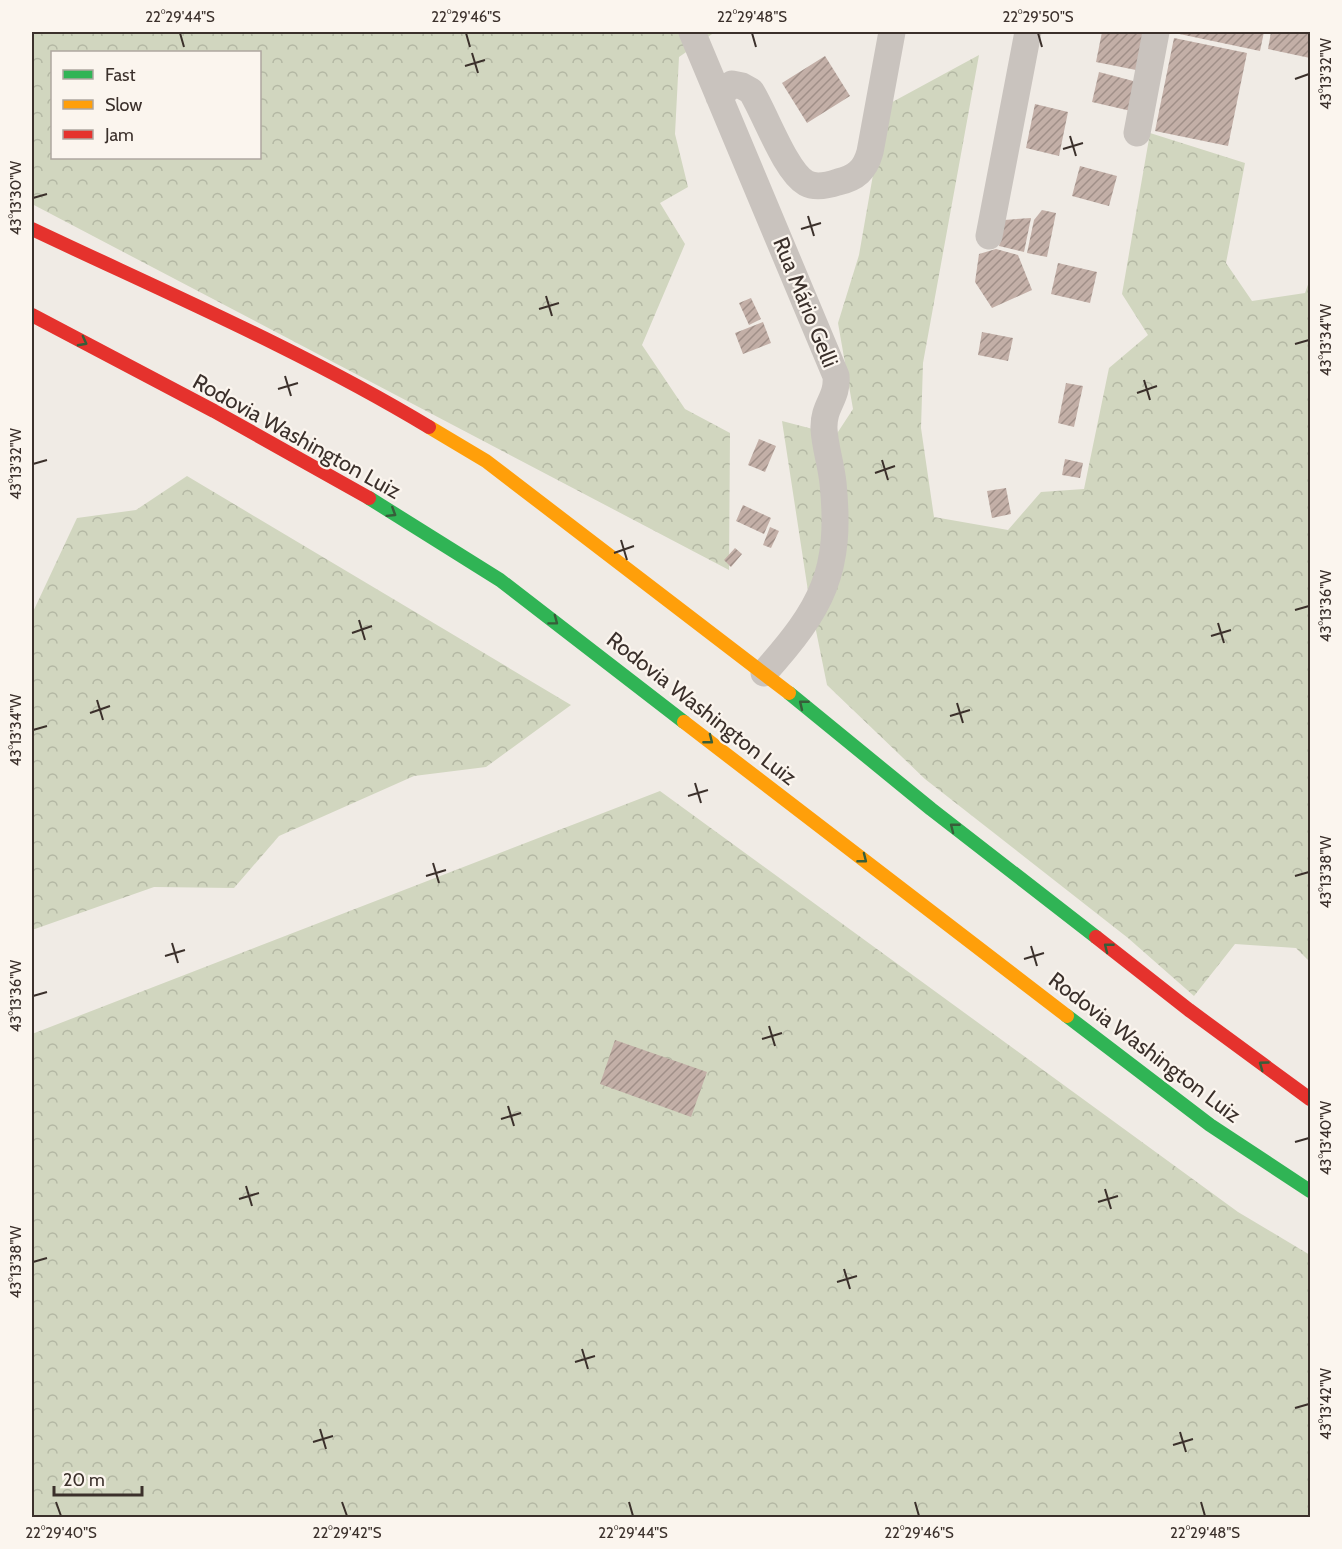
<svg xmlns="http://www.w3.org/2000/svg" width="1342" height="1549" viewBox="0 0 1342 1549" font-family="Cabin,sans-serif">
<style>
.forest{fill:url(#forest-crowns);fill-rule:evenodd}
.building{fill:url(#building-hatch)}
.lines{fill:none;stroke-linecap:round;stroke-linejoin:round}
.street{stroke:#c9c3be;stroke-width:27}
.fast{stroke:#30b455;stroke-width:14}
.slow{stroke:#ff9f0a;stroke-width:14}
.jam{stroke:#e5322d;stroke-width:14}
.oneway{stroke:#375e3a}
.ticks{fill:none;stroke:#3b302b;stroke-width:2}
.labels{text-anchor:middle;stroke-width:4.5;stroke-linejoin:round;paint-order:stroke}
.street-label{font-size:22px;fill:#3b302b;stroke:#fbf5ee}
.neatline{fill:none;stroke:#3b302b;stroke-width:2}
.ticks-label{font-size:15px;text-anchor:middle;fill:#3b302b}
</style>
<defs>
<pattern id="forest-crowns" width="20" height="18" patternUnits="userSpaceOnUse" patternTransform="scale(1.5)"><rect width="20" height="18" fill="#d1d6bf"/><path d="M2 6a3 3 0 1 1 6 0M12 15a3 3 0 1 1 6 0" fill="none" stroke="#b4b8a4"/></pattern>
<pattern id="building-hatch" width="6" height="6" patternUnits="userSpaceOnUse" patternTransform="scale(1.5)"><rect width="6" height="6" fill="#c3afa7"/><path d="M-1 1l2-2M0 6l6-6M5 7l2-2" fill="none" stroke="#a08f88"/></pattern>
</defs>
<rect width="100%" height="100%" fill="#f0ebe5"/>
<!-- forest -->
<path class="forest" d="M32 32H715L679 57 675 134 688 187 660 203 685 244 642 345 685 409 730 433 729 570 32 204ZM52 52H260V158H52Z
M979 55 923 363 921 428 934 517 1008 530 1041 492 1084 489 1109 368 1148 335 1122 294 1150 133 1245 163 1226 263 1252 301 1305 293 1310 279V962L1296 948 1235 944 1194 996 1128 938 925 779 827 685 808 591 782 421 836 435 853 409 838 323 859 255 885 106Z
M187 476 571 705 486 767 414 776 279 836 234 888 154 887 32 930V614L77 518 136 510Z
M660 791 1238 1212 1310 1255V1517L32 1518V1034Z"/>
<!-- building -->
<path class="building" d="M1102 32H1144L1136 70 1096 62Z
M1170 32H1264L1260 51Z
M1271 32H1310V58L1268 49Z
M1174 38 1247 53 1228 146 1155 131Z
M825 56 850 96 807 123 782 83Z
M1099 72 1137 82 1131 111 1092 102Z
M1035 104 1068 112 1059 156 1026 148Z
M1080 166 1117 176 1109 206 1072 196Z
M1042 210 1056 213 1047 257 1027 253 1034 220Z
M1031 218 1024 252 999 246 1004 220Z
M996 249 1018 255 1032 290 992 308 975 282 979 254Z
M1058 263 1097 272 1090 303 1051 294Z
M751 298 761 319 749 325 739 303Z
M763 322 771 343 743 354 735 333Z
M982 332 1013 338 1008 361 978 355Z
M1066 383 1083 386 1074 427 1058 423Z
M759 439 776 446 765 472 748 465Z
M1065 459 1083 463 1080 478 1062 475Z
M1006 488 1011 514 992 518 987 491Z
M743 505 771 518 764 534 736 521Z
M770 527 779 531 771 548 763 545Z
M735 548 742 554 731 567 724 560Z
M615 1040 707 1072 691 1117 600 1084Z"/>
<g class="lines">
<!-- street -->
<path class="street" d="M692 32 836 376C838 399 823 405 824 429 825 447 831 464 833 483 842 572 822 608 764 673
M719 97 732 84 742 86 751 91C765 113 785 171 806 183 815 188 829 185 838 182 856 178 865 170 870 152L892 32
M1137 133 1156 32
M989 236 1028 32"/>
<!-- fast -->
<path class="fast" d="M369 498 500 580 684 722
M789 693 931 809 1096 937
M1067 1016 1210 1125 1310 1191"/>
<!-- slow -->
<path class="slow" d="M429 427 486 461 789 693
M684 722 1067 1016"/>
<!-- jam -->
<path class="jam" d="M32 229C165 292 303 351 429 427
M32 315 214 411 369 498
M1096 937 1189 1010 1310 1099"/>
</g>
<!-- one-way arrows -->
<defs><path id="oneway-chevron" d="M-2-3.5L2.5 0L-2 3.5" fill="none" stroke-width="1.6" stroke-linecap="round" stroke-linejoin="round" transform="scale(1.5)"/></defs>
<g class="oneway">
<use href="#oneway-chevron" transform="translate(83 342) rotate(28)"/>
<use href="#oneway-chevron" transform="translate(392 513) rotate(32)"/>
<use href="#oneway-chevron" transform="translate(554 621) rotate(37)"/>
<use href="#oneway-chevron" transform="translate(803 704) rotate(-141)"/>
<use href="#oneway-chevron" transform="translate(709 740) rotate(38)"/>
<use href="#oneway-chevron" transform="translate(954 827) rotate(-142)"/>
<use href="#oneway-chevron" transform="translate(863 859) rotate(38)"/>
<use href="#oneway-chevron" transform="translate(1108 947) rotate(-142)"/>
<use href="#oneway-chevron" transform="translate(1263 1065) rotate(-144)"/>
</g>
<!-- ticks -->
<path class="ticks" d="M180 33 184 47M466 33 470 47M752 33 756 47M1038 33 1042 47M472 53 478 73M465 66 485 60M1295 79 1309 74M1070 136 1076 156M1063 149 1083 143M33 198 47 194M808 216 814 236M801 229 821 223M546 296 552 316M539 309 559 303M1295 344 1309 340M285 376 291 396M1144 380 1150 400M278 389 298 383M1137 393 1157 386M882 460 888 480M33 464 47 460M875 473 895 466M621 540 627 560M614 553 634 546M1295 610 1309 606M359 620 365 640M1218 623 1224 643M352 633 372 626M1211 636 1231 630M97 700 103 720M957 703 963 723M90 713 110 706M950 716 970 710M33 730 47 726M695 783 701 803M688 796 708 790M433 863 439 883M426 876 446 870M1295 876 1309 872M172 943 178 963M1031 946 1037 966M165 956 185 950M1024 959 1044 953M33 996 47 992M769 1026 775 1046M762 1039 782 1033M508 1106 514 1126M501 1119 521 1113M1295 1142 1309 1138M246 1186 252 1206M1105 1189 1111 1209M239 1199 259 1193M1098 1202 1118 1196M33 1262 47 1258M844 1269 850 1289M837 1282 857 1276M582 1349 588 1369M575 1362 595 1356M1295 1408 1309 1404M320 1429 326 1449M1180 1432 1186 1452M313 1442 333 1436M1173 1445 1193 1439M56 1502 61 1516M342 1502 347 1516M629 1502 633 1516M915 1502 919 1516M1201 1502 1205 1516"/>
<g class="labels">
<!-- street labels -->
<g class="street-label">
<text transform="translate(806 302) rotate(68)" y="8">Rua Mário Gelli</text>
<text transform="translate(297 436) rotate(29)" y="8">Rodovia Washington Luiz</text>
<text transform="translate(702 708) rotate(38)" y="8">Rodovia Washington Luiz</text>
<text transform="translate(1145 1047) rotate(37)" y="8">Rodovia Washington Luiz</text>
</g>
</g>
<!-- border -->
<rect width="1342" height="1549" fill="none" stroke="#fbf5ee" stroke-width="66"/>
<!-- legend -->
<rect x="51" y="51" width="210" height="108" fill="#fbf5ee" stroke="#aea6a0" stroke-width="1.5"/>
<rect x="63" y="70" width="30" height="9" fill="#30b455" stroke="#aea6a0" stroke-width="1.5"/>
<text x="105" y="81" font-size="18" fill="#3b302b">Fast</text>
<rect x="63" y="100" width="30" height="9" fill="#ff9f0a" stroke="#aea6a0" stroke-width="1.5"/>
<text x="105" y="111" font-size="18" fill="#3b302b">Slow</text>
<rect x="63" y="130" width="30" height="9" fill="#e5322d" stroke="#aea6a0" stroke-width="1.5"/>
<text x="105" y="141" font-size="18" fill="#3b302b">Jam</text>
<!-- scale -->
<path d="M54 1486v9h88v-9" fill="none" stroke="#3b302b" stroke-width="3"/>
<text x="63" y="1486" font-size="18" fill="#3b302b" stroke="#fbf5ee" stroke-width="4.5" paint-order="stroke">20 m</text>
<rect x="33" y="33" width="1276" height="1483" class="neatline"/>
<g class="ticks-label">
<text x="180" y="22">22°29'44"S</text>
<text x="466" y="22">22°29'46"S</text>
<text x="752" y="22">22°29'48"S</text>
<text x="1038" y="22">22°29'50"S</text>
<text transform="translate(1326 74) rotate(-90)" y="5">43°13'32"W</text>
<text transform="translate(16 198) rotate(-90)" y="5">43°13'30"W</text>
<text transform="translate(1326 340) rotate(-90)" y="5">43°13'34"W</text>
<text transform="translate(16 464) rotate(-90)" y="5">43°13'32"W</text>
<text transform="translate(1326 606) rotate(-90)" y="5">43°13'36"W</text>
<text transform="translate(16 730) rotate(-90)" y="5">43°13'34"W</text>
<text transform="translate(1326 872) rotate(-90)" y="5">43°13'38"W</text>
<text transform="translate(16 996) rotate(-90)" y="5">43°13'36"W</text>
<text transform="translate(1326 1138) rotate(-90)" y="5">43°13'40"W</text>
<text transform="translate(16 1262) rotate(-90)" y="5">43°13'38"W</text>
<text transform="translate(1326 1404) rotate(-90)" y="5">43°13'42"W</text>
<text x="61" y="1538">22°29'40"S</text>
<text x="347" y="1538">22°29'42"S</text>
<text x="633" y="1538">22°29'44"S</text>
<text x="919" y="1538">22°29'46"S</text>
<text x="1205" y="1538">22°29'48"S</text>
</g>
</svg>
